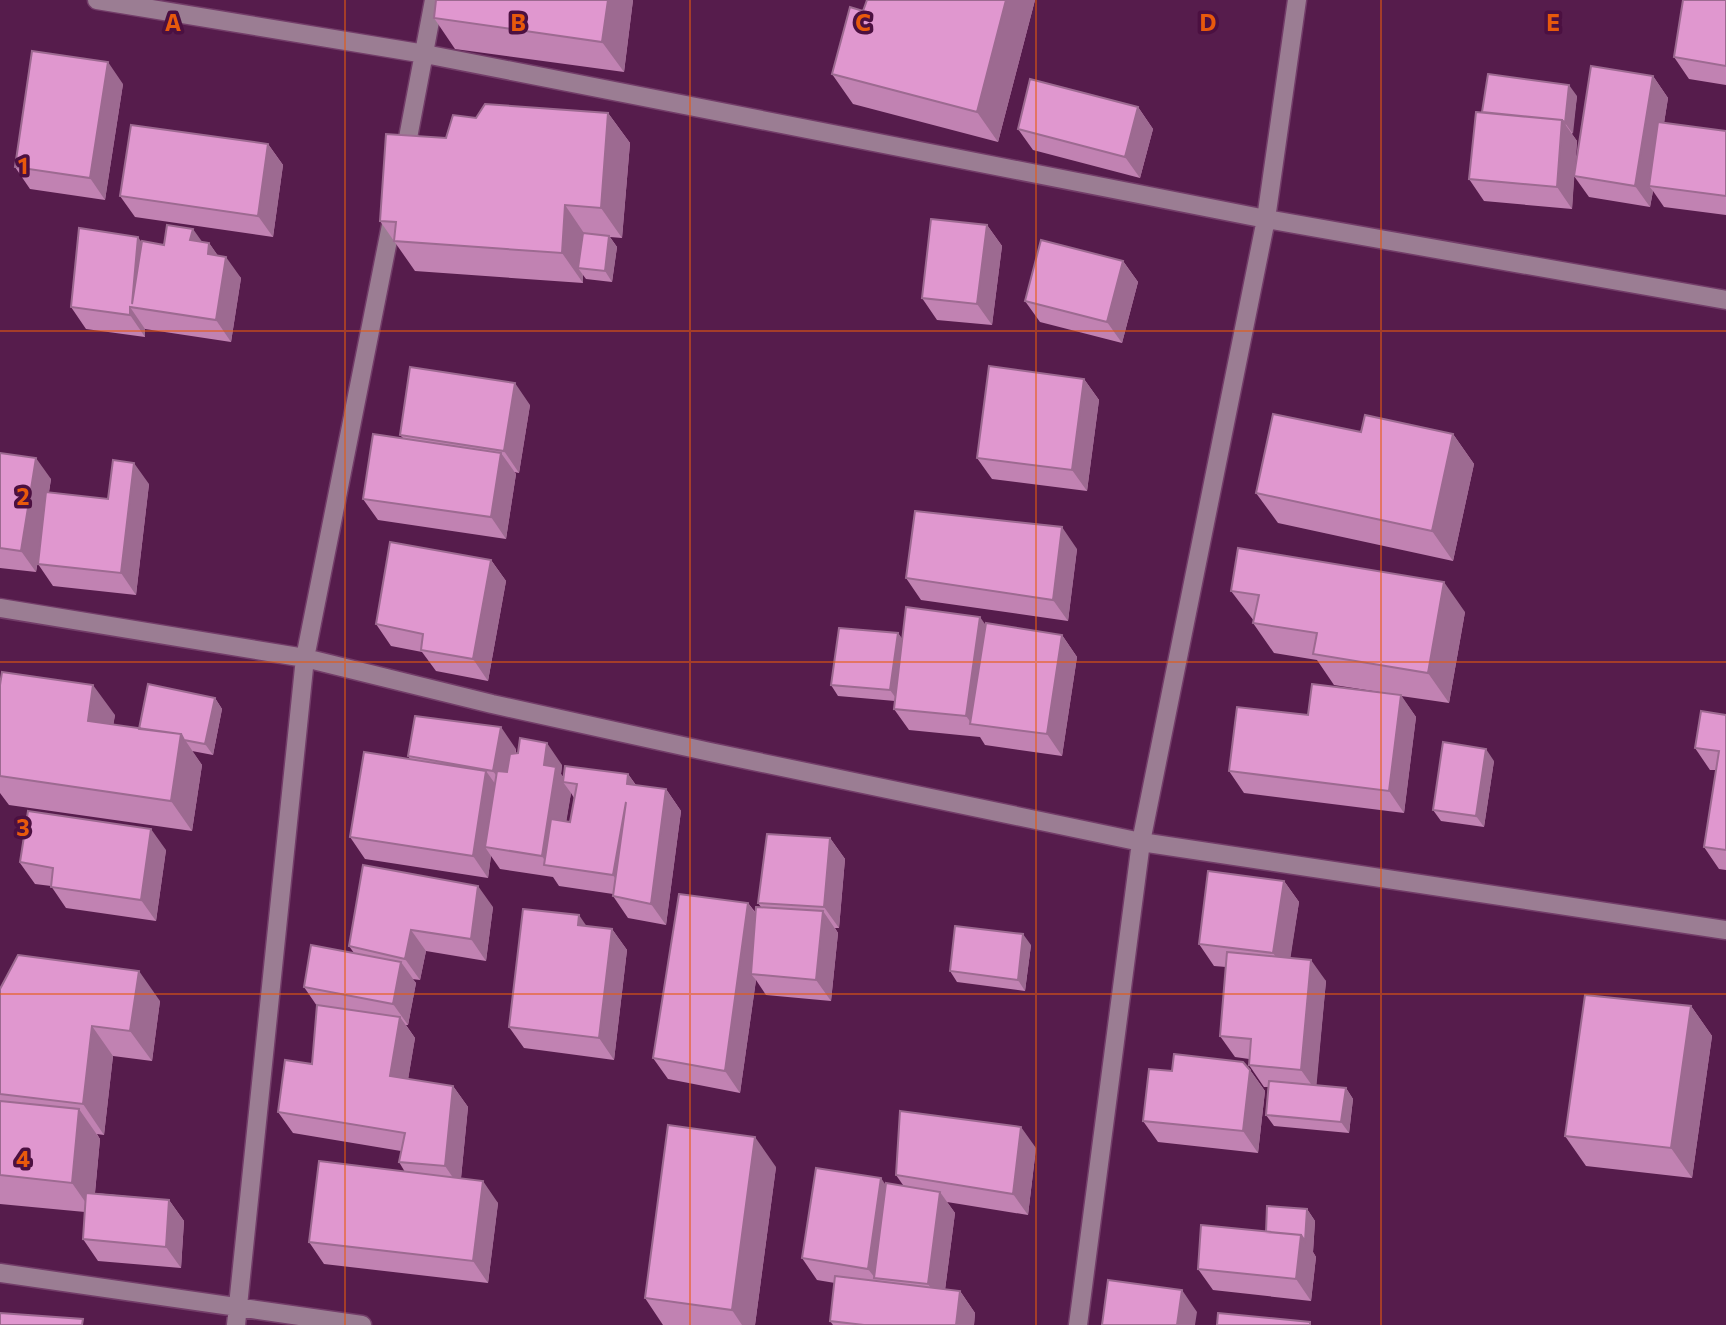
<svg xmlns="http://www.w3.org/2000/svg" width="1726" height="1325" viewBox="0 0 1726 1325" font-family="Commissioner,sans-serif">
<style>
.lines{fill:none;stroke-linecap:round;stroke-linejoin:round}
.minor-casing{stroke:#733d69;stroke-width:21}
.minor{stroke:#9b7d93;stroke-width:18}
.wall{fill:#c182b2;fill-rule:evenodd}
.shaded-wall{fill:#9d6a91}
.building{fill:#e097cf;stroke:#9d6a91;stroke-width:2}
.grid{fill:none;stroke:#e8590c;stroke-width:2;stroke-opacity:0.55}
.grid-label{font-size:23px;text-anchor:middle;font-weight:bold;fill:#e8590c;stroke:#4b1041;stroke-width:7;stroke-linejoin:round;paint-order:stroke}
</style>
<rect width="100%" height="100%" fill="#561c4c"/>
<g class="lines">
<defs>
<path id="minor" d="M97 0 425 54 1266 219 1726 300
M404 159 434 0
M0 608 305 658 492 704 710 752 1141 842 1726 930
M0 1273 362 1325
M236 1325 305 658 394 210
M1078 1325 1141 842 1266 219 1297 0"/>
</defs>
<!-- minor casing -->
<use href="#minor" class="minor-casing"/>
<!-- minor -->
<use href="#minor" class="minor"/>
</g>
<!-- wall -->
<path class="wall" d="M633 0 624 72 455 49 434 18Z
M1035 0 998 142 853 104 832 74 863 11Z
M1726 0V85L1689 79 1674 57Z
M1653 76 1668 98 1664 123 1726 131V215L1664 207 1653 191 1650 207 1589 197 1574 176 1572 209 1484 201 1469 179 1482 112 1577 96 1572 134 1577 141 1575 168Z
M123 84 105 200 30 189 15 167Z
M1138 107 1153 129 1140 178 1033 150 1018 129Z
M608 113 630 143 622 238 610 237 617 247 612 282 586 279 583 275V283L415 271 380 221 446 138 476 118Z
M268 144 283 165 273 237 135 217 120 196Z
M987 225 1002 246 992 325 937 320 922 298Z
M202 242 209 243 218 256 241 278 231 342 145 329V337L86 329 71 307 142 243 164 245Z
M1123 261 1138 282 1122 343 1040 322 1025 301Z
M1084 379 1099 400 1087 491 992 479 977 458Z
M530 405 519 473 514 472 516 474 506 539 378 520 363 499 403 438 400 435Z
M1361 432 1453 434 1474 464 1453 561 1278 523 1256 493Z
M0 453 51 479 49 492 108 499 149 484 136 595 53 586 38 564 39 555 36 572 0 568Z
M1077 549 1068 621 921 600 906 578Z
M491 560 506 581 488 681 436 671 422 652 391 646 376 624Z
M1231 591 1465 612 1449 703 1401 696 1416 717 1404 813 1244 793 1229 771 1308 715 1399 695 1334 685 1317 660 1274 653 1253 623 1254 621Z
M985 625 1062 635 1077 657 1062 756 985 745 980 737 909 730 894 709 895 701 838 696 831 685 898 633 902 639Z
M0 685 115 715 113 725 139 729 215 698 222 709 213 755 192 751 202 765 192 831 9 805 0 793Z
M1726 715V870L1719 869 1704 847 1716 770H1710L1695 748Z
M516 749V754L562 765 561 774 564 778 628 774 636 785 666 789 681 811 666 925 628 918 613 896V894L559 886 553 877 500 869 491 856 488 878 365 859 350 837 410 759 408 756ZM571 793 574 798 570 822 566 821Z
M1494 761 1484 827 1441 821 1433 810Z
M830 838 845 859 839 928H835L838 933 831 1001 766 995 756 980 740 1093 668 1079 653 1058 748 903 756 913 761 907 758 903Z
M166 850 156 921 66 908 51 886 35 884 20 863Z
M1284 881 1299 902 1290 958 1326 981 1316 1085 1346 1088 1353 1099 1349 1133 1274 1126 1266 1115 1268 1087H1264L1249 1065V1059L1235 1057 1220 1036 1226 967 1214 966 1199 944Z
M493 907 486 961 426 951 420 980 412 979 416 983 408 1025H406L415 1038 408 1079 453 1086 468 1107 461 1178 498 1203 488 1283 324 1264 309 1242 405 1172 399 1162 401 1151 293 1133 278 1112 312 1064 317 1006 304 987 354 953 349 946Z
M586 926 612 929 627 950 614 1060 524 1048 509 1027Z
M1031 945 1025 991 957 982 950 971Z
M0 989 160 1001 152 1061 113 1056 104 1135 97 1134 100 1139 95 1193 169 1200 184 1221 181 1268 98 1261 83 1239 85 1212 0 1204Z
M1691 1006 1712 1036 1692 1178 1586 1166 1565 1136Z
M1250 1070 1265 1091 1258 1153 1158 1142 1143 1121 1172 1071Z
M1036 1148 1028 1215 947 1202 955 1213 945 1290 960 1291 975 1313 974 1325H833L830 1321 835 1283 817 1280 802 1258 886 1185H903L896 1175Z
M776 1167 755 1325H663L645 1298Z
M1307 1209 1315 1221 1313 1252 1316 1257 1311 1301 1213 1290 1198 1269Z"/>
<!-- shaded-wall -->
<path class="shaded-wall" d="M608 0H633L624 72 602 42Z
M1006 0H1035L998 142 977 112Z
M108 62 123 84 105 200 90 178Z
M1653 76 1668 98 1654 186H1649L1653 191 1650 207 1635 186Z
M1569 85 1577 96 1573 134 1565 123Z
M1138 107 1153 129 1140 178 1125 157Z
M608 113 630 143 622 238 601 208Z
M1562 120 1577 141 1572 209 1557 187Z
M268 144 283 165 273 237 258 216Z
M565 205 586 236 578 268 583 275V283L562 253Z
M987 225 1002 246 992 325 977 304Z
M193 229 208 250 190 240Z
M609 236 617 247 612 282 605 271Z
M138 237 153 258 132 304Z
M209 243 224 264 208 254Z
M226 257 241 278 231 342 216 320Z
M1123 261 1138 282 1122 343 1107 322Z
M130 307 145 329V337L130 315Z
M1084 379 1099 400 1087 491 1072 470Z
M515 383 530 405 519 473 504 451Z
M1453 434 1474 464 1453 561 1432 531Z
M501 453 516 474 506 539 491 517Z
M36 458 51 479 36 572 21 551Z
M134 463 149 484 136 595 121 573Z
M1062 527 1077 549 1068 621 1053 600Z
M491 560 506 581 488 681 473 659Z
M1444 582 1465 612 1449 703 1428 673Z
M980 617 995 638 972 724 966 716Z
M898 633 906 644 898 701 890 690Z
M1062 635 1077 657 1062 756 1047 734Z
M93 685 115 715 109 752 88 721Z
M1401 695 1416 717 1404 813 1389 791Z
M215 698 222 709 213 755 205 744Z
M501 727 516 749 508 792 493 771Z
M181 734 202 765 192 831 171 801Z
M547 743 562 765 561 774 567 783 563 782 571 793 559 867 548 866 542 856 544 765Z
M1486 749 1494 761 1484 827 1476 816Z
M486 771 501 792 485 847 491 856 488 878 473 856Z
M628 774 643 796 627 784Z
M666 789 681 811 666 925 651 904Z
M626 802 628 897 613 875Z
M151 829 166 850 156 921 141 900Z
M830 838 845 859 839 928 824 907Z
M1284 881 1299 902 1288 974 1273 953Z
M478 886 493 907 486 961 471 939Z
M748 903 763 924 751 974 756 980 740 1093 725 1071Z
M823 911 838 933 831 1001 816 980Z
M579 915 594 937 578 925Z
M612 929 627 950 614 1060 599 1038Z
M411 930 426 951 420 980 405 959Z
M1023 934 1031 945 1025 991 1018 980Z
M1311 960 1326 981 1316 1091 1301 1070Z
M401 962 416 983 408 1025 393 1004Z
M139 971 160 1001 152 1061 130 1031Z
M1691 1006 1712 1036 1692 1178 1671 1148Z
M400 1017 415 1038 405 1098 390 1076Z
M92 1026 113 1056 104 1135 83 1104Z
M1250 1070 1265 1091 1258 1153 1243 1131Z
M453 1086 468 1107 460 1188 445 1166Z
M1346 1088 1353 1099 1349 1133 1341 1122Z
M79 1109 100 1139 93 1213 72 1183Z
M1021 1127 1036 1148 1028 1215 1013 1194Z
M755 1137 776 1167 755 1325H742L732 1310Z
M881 1178 896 1200 875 1278 868 1269Z
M483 1181 498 1203 488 1283 473 1261Z
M940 1192 955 1213 943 1305 928 1284Z
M169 1200 184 1221 181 1268 166 1247Z
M1307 1209 1315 1221 1313 1252 1316 1257 1311 1301 1296 1279 1301 1235Z
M1182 1290 1197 1312 1195 1325H1177Z
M960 1291 975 1313 974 1325H956Z"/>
<!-- building -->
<path class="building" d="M436 0H608L602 42 434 18Z
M867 0H1006L977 112 832 74 850 7 863 11Z
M1683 0H1726V66L1674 57Z
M32 51 108 62 90 178 15 167Z
M1591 66 1653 76 1635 186 1574 176Z
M1488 74 1569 85 1565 123 1562 120 1482 112Z
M1030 79 1138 107 1125 157 1018 129Z
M485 104 608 113 601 208 565 205 562 253 394 241 396 222 380 221 386 134 446 138 453 115 476 118Z
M1476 112 1562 120 1557 187 1469 179Z
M1658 122 1726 131V196L1649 186Z
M131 125 268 144 258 216 120 196Z
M931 219 987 225 977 304 922 298Z
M167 225 193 229 190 240 209 243 208 254 226 257 216 320 130 307V315L71 307 79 228 138 237 132 304 142 241 164 245Z
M583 233 609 236 605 271 578 268Z
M1041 240 1123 261 1107 322 1025 301Z
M989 366 1084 379 1072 470 977 458Z
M410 367 515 383 504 451 400 435Z
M1273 414 1361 432 1365 415 1453 434 1432 531 1256 493Z
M373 434 501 453 491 517 363 499Z
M0 453 36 458 21 551 0 548Z
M113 460 134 463 121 573 38 564 46 492 108 499Z
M915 511 1062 527 1053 600 906 578Z
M390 542 491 560 473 659 421 650 423 634 376 624Z
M1238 548 1444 582 1428 673 1313 654 1317 633 1253 623 1259 595 1231 591Z
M906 607 980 617 966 716 894 709Z
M986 623 1062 635 1047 734 970 724Z
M839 628 898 633 890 690 831 685Z
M2 672 93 685 88 721 181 734 171 801 0 776V685Z
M148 684 215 698 205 744 184 740 181 734 139 729Z
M1312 684 1401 695 1389 791 1229 771 1237 707 1308 715Z
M1701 711 1726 715V850L1704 847 1719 751 1695 748Z
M415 716 501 727 493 771 408 756Z
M520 738 547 743 544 765 556 767 542 856 485 847 497 771 507 772 510 754 518 753Z
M1443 742 1486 749 1476 816 1433 810Z
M364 752 486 771 473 856 350 837Z
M565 766 628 774 627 784 666 789 651 904 613 896 626 802 613 875 544 865 551 819 570 822 577 784 563 782Z
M28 811 151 829 141 900 51 887 53 868 20 862Z
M767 834 830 838 824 907 758 903Z
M363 865 478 886 471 939 411 930 405 959 349 946Z
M1208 871 1284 881 1273 953 1199 944Z
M679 894 748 903 725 1071 653 1058Z
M756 907 823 911 816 980 751 974Z
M523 909 579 915 578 925 612 929 599 1038 509 1027Z
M955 926 1023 934 1018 980 950 971Z
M311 945 401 962 393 1004 304 987Z
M1227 952 1311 960 1301 1070 1249 1065 1251 1039 1220 1036Z
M18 955 139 971 130 1031 92 1026 83 1104 0 1094V989Z
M1585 995 1691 1006 1671 1148 1565 1136Z
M317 1005 400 1017 390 1076 453 1086 445 1166 399 1162 405 1133 278 1112 285 1060 312 1064Z
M1174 1054 1243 1062 1250 1070 1243 1131 1143 1121 1149 1069 1172 1071Z
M1269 1081 1346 1088 1341 1122 1266 1115Z
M0 1101 79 1109 72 1183 0 1175Z
M900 1111 1021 1127 1013 1194 896 1175Z
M668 1125 755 1137 732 1310 645 1298Z
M319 1161 483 1181 473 1261 309 1242Z
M816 1168 881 1178 868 1269 802 1258Z
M886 1183 940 1192 928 1284 874 1278Z
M86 1193 169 1200 166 1247 83 1239Z
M1267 1206 1307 1209 1305 1241 1301 1235 1266 1232Z
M1201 1225 1301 1235 1296 1279 1198 1269Z
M835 1276 960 1291 956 1325H864L830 1321Z
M1108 1280 1182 1290 1177 1325H1102Z
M0 1313 83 1319 82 1325H0Z
M1218 1313 1310 1322V1325H1217Z"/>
<!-- grid -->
<path class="grid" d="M345 0V1325M690 0V1325M1036 0V1325M1381 0V1325M0 331H1726M0 662H1726M0 994H1726"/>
<g class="grid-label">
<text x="173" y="31">A</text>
<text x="518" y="31">B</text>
<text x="863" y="31">C</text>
<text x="1208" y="31">D</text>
<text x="1553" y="31">E</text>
<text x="23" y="174">1</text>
<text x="23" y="505">2</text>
<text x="23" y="836">3</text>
<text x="23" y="1167">4</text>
</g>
</svg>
